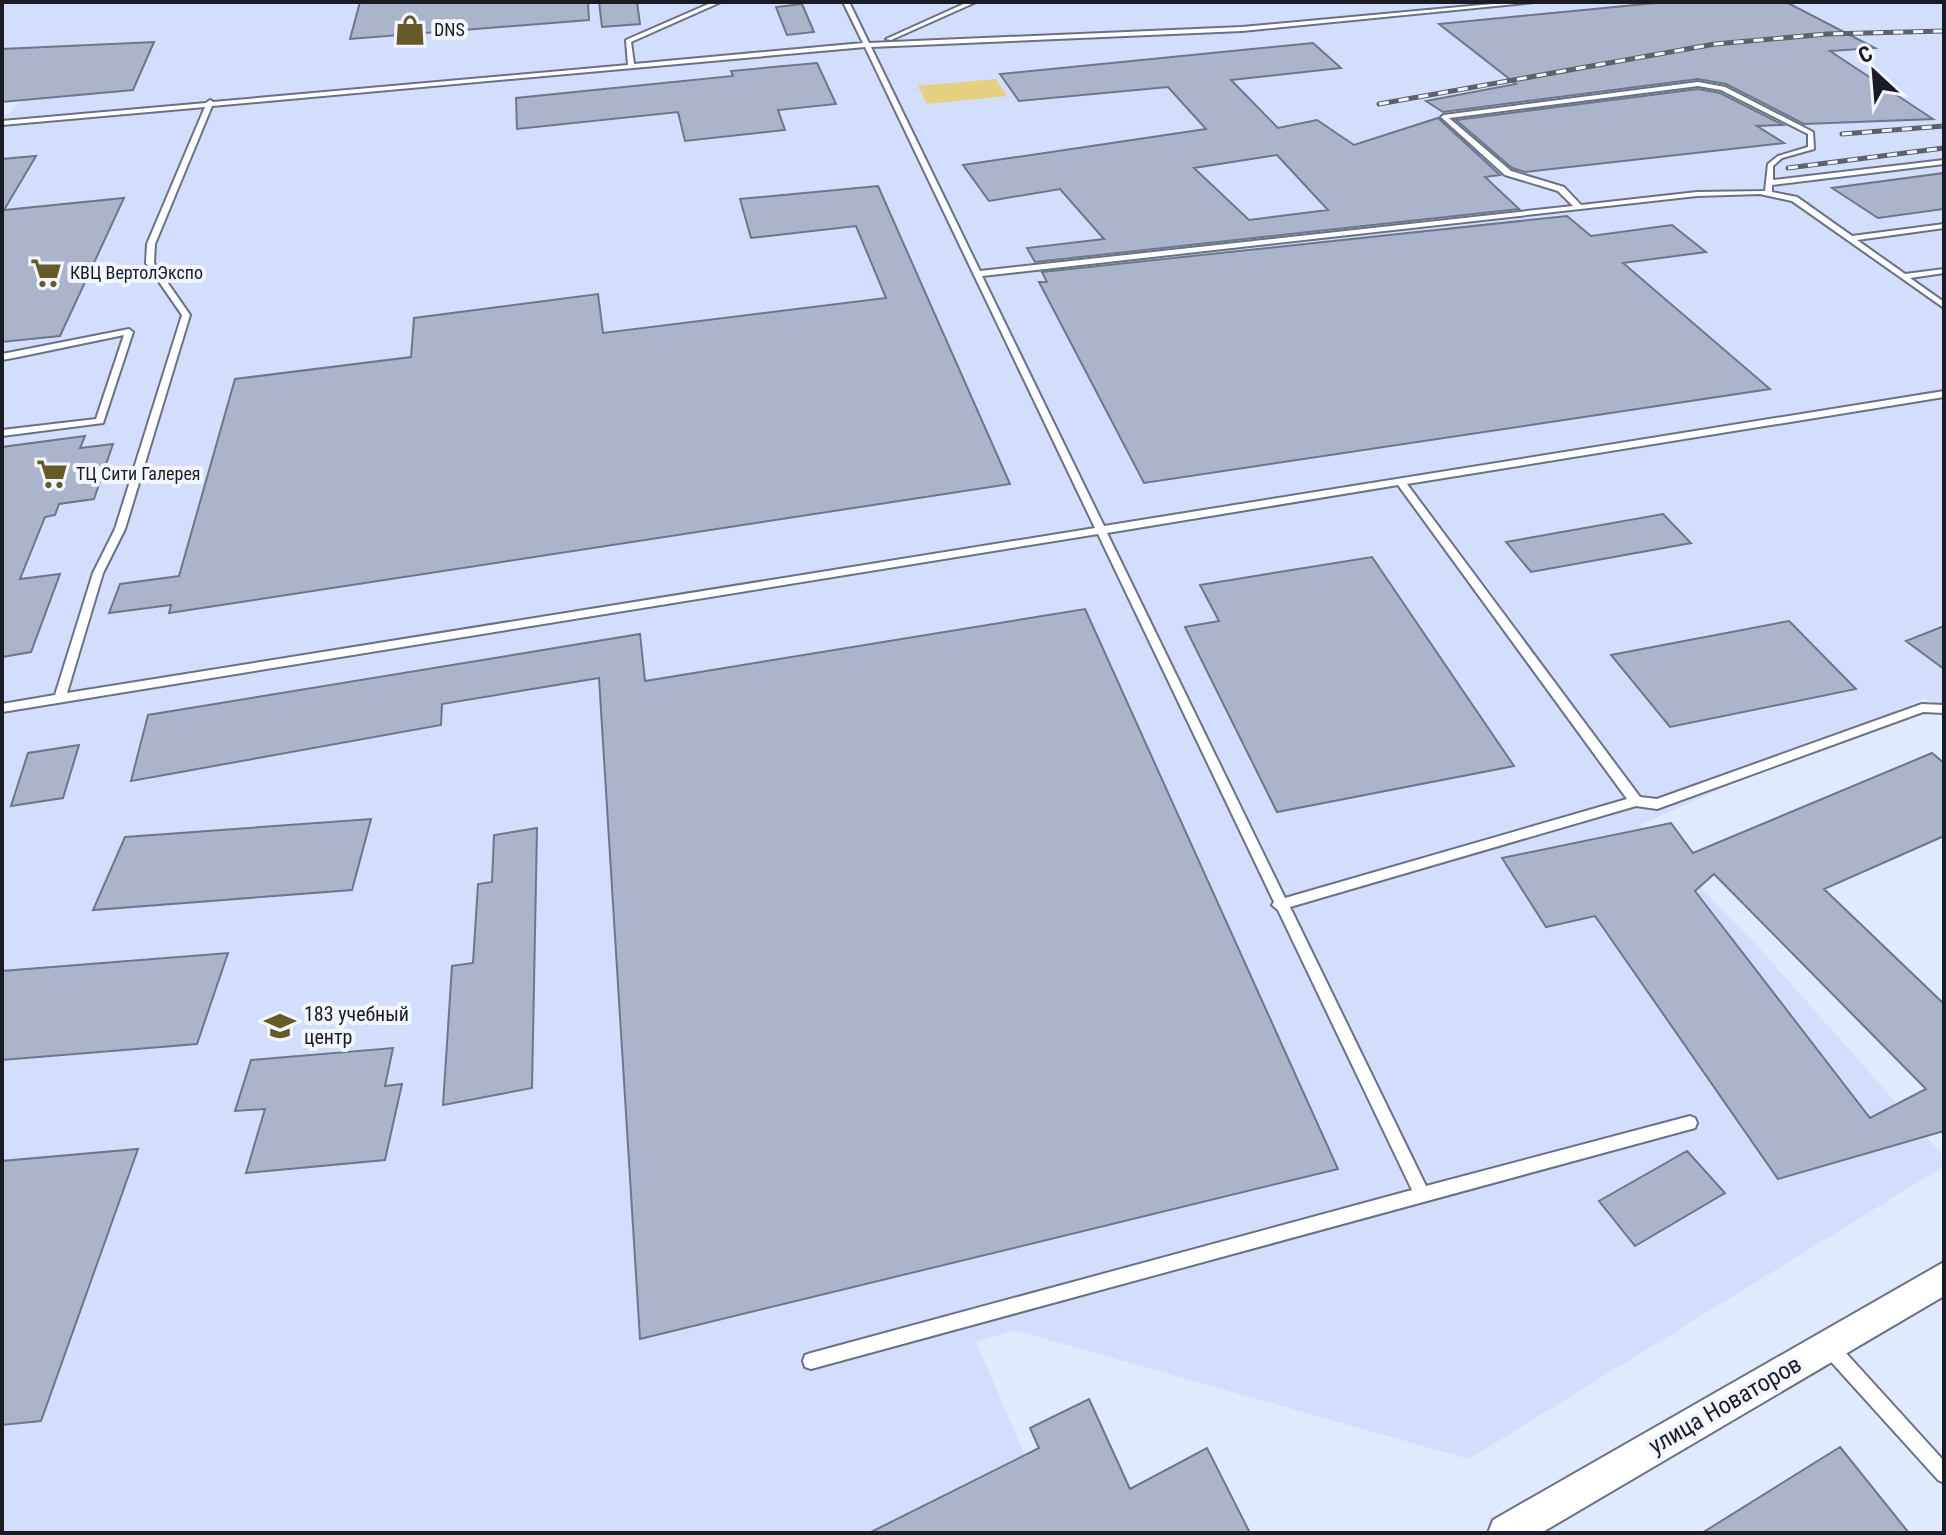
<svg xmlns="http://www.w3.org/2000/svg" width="1946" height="1535" viewBox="0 0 1946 1535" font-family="'Roboto Condensed',sans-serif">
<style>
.built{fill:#d2defb}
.green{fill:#e6cf7e}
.building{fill:#abb4ca;stroke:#6e768a;stroke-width:2;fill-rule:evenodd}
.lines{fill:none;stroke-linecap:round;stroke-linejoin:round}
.service-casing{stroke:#697285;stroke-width:4}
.minor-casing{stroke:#697285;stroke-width:4}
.service{fill:#fff;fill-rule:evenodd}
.minor{fill:#fff;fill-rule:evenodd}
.rail-casing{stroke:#5c616e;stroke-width:5}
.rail{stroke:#f2f6ff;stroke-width:3;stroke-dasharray:10;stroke-linecap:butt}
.labels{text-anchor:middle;stroke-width:8;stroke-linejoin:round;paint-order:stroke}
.far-poi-label{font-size:18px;fill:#191c24;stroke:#f2f6ff;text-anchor:start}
.poi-label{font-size:20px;fill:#191c24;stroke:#f2f6ff;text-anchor:start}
.near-street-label{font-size:24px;fill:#191c24;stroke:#f2f6ff}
</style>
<rect width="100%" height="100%" fill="#dfe9ff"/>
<!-- built -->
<path class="built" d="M2 2H1944V710L1924 698 1640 825 1762 951 1944 1157V1166L1469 1459 1014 1330 976 1342 1058 1533H2V116L10 113 41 78 2 79Z"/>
<!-- green -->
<path class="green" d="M996 79 1007 96 927 104 918 86Z"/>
<!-- building -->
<path class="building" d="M360 2H588L589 20 350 39Z
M599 2H637L640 24 602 27Z
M1666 2H1786L1875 48 1830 51 1933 119 1804 124 1726 84 1698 79 1443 112 1426 101 1516 84 1439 24Z
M802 4 814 32 787 35 776 7Z
M154 42 133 90 2 102V49Z
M1313 43 1341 68 1231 80 1278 128 1317 120 1354 145 1438 118 1500 175 1485 177 1519 209 1035 262 1027 248 1104 239 1060 189 989 201 963 165 1206 129 1168 87 1019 101 1000 74ZM1277 155 1328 210 1249 220 1194 168Z
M817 63 836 104 778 110 785 130 685 141 678 112 517 129 516 98 733 76 731 71Z
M1698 89 1720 93 1783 125 1757 126 1784 143 1525 172 1512 168 1456 120Z
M36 156 4 210 124 198 60 336 2 342V159Z
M1944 173V209L1878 218 1832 188Z
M878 186 1010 484 169 613 171 605 109 613 120 584 179 576 235 379 411 357 414 318 598 294 603 333 886 298 856 226 751 238 740 199Z
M1567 216 1591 236 1672 225 1706 252 1623 263 1770 389 1144 483 1039 282H1047L1042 272Z
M85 436 80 448 113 444 94 499 59 504 55 515 45 517 20 579 60 574 31 652 2 657V447Z
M1663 514 1691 543 1531 572 1506 542Z
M1372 557 1514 766 1277 812 1185 627 1219 621 1200 585Z
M1085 609 1338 1169 640 1339 599 678 442 704 441 725 131 781 148 715 640 634 645 681Z
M1789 621 1856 689 1670 727 1611 655Z
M1944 626V669L1906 641Z
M79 745 63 798 11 806 28 753Z
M1932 753 1944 763V836L1824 889 1944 1004V1131L1778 1179 1595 916 1546 927 1502 858 1671 823 1693 853ZM1714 874 1926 1089 1870 1118 1695 891Z
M371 819 352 890 93 910 125 837Z
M537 828 532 1088 443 1105 452 966 473 963 478 884 492 882 494 835Z
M228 953 197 1044 2 1060V971Z
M393 1048 385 1086 402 1084 385 1160 246 1173 265 1109 235 1111 251 1060Z
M138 1149 41 1421 2 1425V1161Z
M1687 1151 1725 1193 1635 1246 1599 1201Z
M1089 1399 1130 1489 1207 1448 1250 1533H869L1039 1448 1030 1428Z
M1840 1447 1909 1533H1702Z"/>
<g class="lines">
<defs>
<path id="service" d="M713 2H721L631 42 634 64 863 43 843 2H849L869 43 1242 27 1514 2H1535L1242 31 871 47 980 271 1573 206 1558 191 1505 175 1441 117 1444 115 1698 82 1725 87 1813 132 1814 149 1782 158 1773 166V180L1944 160V164L1772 185V192L1797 197 1852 236 1944 224V228L1857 240 1905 274 1944 269V273L1910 278 1944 302V308L1792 201 1760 194 1697 196 982 276 1104 526 1944 391V397L1407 484 1640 797 1657 799 1922 704 1944 705V713L1923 712 1657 809 1636 806 1290 907 1426 1186 1690 1116 1695 1118 1697 1123 1695 1128 811 1369 805 1367 803 1361 805 1355 811 1353 1412 1190 1278 910 1272 905 1274 902 1098 534 2 712V704L55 695 93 573 115 529 182 315 146 263 147 244 205 107 2 125V121L206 103 210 100 213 102 628 65 626 40ZM865 47 1095 528 67 693 103 573 125 529 190 315 154 263 155 244 212 106ZM1698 86 1721 90 1808 134V147L1778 156 1768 164 1765 191 1697 192 1581 205 1564 187 1511 171 1449 118ZM1398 485 1627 799 1285 898 1107 533Z
M968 2H976L891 40 886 39Z
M129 329 133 332 103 423 2 436V430L96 419 124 335 18 357 2 360V354Z
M1830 1340 1836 1342 1944 1461V1483L1938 1480 1824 1354 1822 1348 1824 1342Z"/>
<path id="minor" d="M1944 1262V1296L1541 1533H1488L1493 1520Z"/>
</defs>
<!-- service casing -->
<use href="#service" class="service-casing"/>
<!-- minor casing -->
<use href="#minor" class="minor-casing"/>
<!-- service -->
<use href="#service" class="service"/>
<!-- minor -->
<use href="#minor" class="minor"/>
<defs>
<path id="rail" d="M1379 104 1715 44 1827 34 1944 31
M1842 134 1944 126
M1788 168 1944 148"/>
</defs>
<!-- rail casing -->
<use href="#rail" class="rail-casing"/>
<!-- rail -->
<use href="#rail" class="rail"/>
</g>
<!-- icons -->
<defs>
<symbol id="shop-bare" viewBox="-9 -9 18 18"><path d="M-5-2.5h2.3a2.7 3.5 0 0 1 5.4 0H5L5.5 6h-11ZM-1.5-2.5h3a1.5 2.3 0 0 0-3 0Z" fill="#685a27" stroke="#f2f6ff" stroke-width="2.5" paint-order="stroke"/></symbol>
<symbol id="supermarket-bare" viewBox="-9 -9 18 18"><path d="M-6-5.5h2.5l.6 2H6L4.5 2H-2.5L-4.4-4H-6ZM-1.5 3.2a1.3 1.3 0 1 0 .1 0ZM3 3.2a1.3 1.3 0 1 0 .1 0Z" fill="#685a27" stroke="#f2f6ff" stroke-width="2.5" paint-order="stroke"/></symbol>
<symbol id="university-bare" viewBox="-9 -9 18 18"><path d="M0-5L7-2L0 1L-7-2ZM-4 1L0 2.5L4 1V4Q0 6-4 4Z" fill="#685a27" stroke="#f2f6ff" stroke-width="2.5" paint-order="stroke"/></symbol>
</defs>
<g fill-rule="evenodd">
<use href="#shop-bare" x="388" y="8" width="44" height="44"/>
<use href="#supermarket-bare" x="24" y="251" width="44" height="44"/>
<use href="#supermarket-bare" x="30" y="452" width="44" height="44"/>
<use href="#university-bare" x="258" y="1004" width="44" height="44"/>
</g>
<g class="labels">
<!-- far-poi labels -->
<g class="far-poi-label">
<text x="434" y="36">DNS</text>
<text x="70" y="279">КВЦ ВертолЭкспо</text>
<text x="76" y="480">ТЦ Сити Галерея</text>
</g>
<!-- poi labels -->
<g class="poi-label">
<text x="304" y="1021">183 учебный<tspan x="304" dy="23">центр</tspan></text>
</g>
<!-- near-street labels -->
<g class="near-street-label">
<text transform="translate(1725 1405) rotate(-30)" y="8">улица Новаторов</text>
</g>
</g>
<!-- border -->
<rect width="1946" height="1535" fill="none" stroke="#191c24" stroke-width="8"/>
<!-- north arrow -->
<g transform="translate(1874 72) rotate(334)" stroke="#f2f6ff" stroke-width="6" paint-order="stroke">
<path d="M0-6L14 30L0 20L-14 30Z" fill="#191c24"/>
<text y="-12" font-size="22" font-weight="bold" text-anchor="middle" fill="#191c24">С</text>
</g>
</svg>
